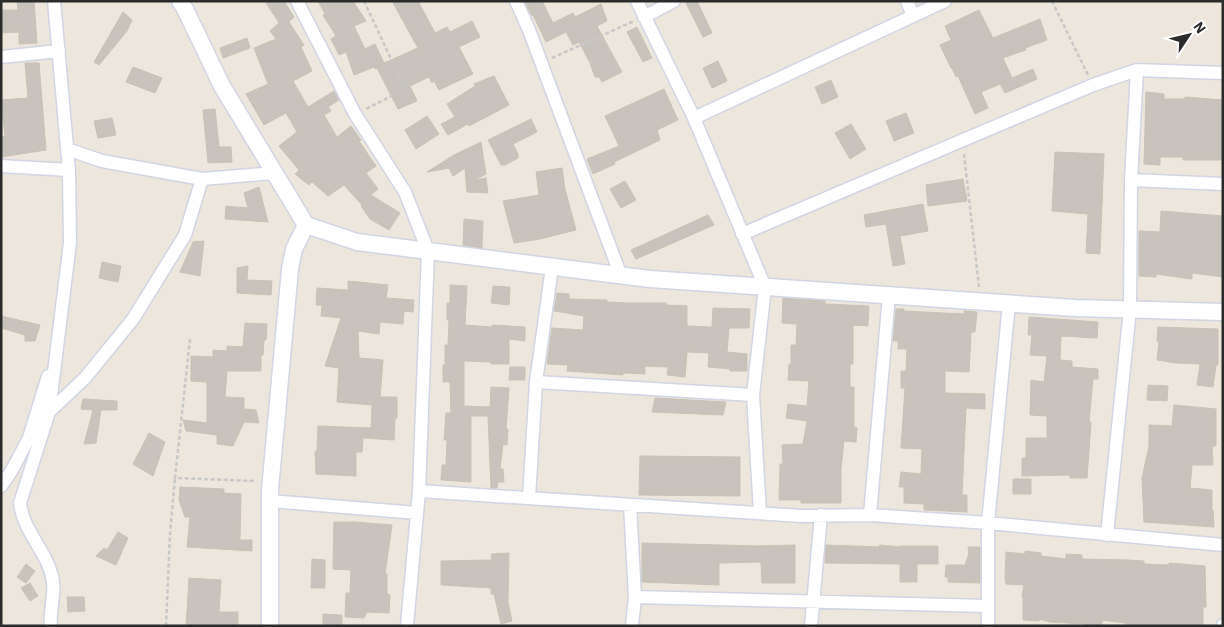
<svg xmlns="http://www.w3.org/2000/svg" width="1224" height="627" viewBox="0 0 1224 627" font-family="'IBM Plex Sans',sans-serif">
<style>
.building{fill:#c8c3bc;stroke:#c9c2b6}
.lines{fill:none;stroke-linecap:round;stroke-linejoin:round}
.minor-casing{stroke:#d1d5e4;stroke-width:15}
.tertiary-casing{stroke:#d1d5e4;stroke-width:19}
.path{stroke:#c8c8c8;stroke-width:2.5;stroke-dasharray:4 2.5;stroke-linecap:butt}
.minor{stroke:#fff;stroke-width:12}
.tertiary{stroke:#fff;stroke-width:16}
</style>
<rect width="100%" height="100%" fill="#ede6dc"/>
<!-- building -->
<path class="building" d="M17 1H34L37 43 19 44V32L1 33V10H18Z
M265 1H284L294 17 289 22 304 45 301 47 312 71 293 81 308 107 334 91 339 100 328 107 331 111 324 115 337 137 351 126 361 140 359 141 376 166 366 173 378 189 371 195 400 213 389 230 370 219 361 206 362 205 344 185 328 196 312 182 309 185 295 174 299 170 279 146 297 132 286 113 264 125 246 94 268 84 254 48 276 39 270 31 279 23Z
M318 1H353L366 21 354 26 365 49 375 44 384 63 418 48 392 1H418L435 33 447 27 450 32 472 21 480 37 459 47 473 74 439 90 434 81 432 83 429 77 410 86 417 101 398 109 377 68 375 69 374 67 354 75 346 52 339 55 331 39 336 36 323 15 325 14Z
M527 1H542L553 23 573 13 575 17 601 4 607 21 597 26 622 72 602 82 599 77H595L590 63 579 42 573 45 566 32 546 42 533 15 532 16 525 2Z
M685 1H697L712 33 703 37Z
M979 10 993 38 1040 19 1047 40 1025 48 1026 50 1003 58 1012 78 1033 69 1037 79 1005 93 1000 84 981 92 988 108 975 114 958 76 956 77 952 68H951L940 45 951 40 945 26Z
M123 12 132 20 127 31 99 65 94 62Z
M637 27 652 58 643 62 627 32Z
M247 38 250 48 223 58 220 48Z
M718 61 727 81 712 88 703 68Z
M25 63H39L46 150 1 157V137L5 136 1 100 28 98Z
M133 67 162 78 155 93 126 82Z
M494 76 509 105 469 126 468 124 448 135 441 124 455 117 447 104 475 86 474 84Z
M831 80 838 97 822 104 815 87Z
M664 89 678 120 657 130 660 140 614 162 615 164 593 174 587 159 619 146 605 116Z
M1146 92 1164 94V99H1185V97L1223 100V160H1183V157H1160V165L1144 164Z
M215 109 219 147H231L232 162 208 163 203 110Z
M906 113 914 133 894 141 886 121Z
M427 116 439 134 416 149 405 130Z
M112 118 116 135 98 138 94 121Z
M531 119 537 132 513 144 518 154V158L505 165H501L488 140Z
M851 124 866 149 850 159 835 133Z
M481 142 486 174 474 180 486 178 488 193 467 192 465 168 453 176 449 168 427 172 454 155Z
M1055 152 1104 154 1100 254 1086 253 1088 214 1052 211Z
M562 168 565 189 576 230 540 239 514 243 503 201 539 195 536 172Z
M963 179 967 201 928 206 926 185Z
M625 181 636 200 621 208 610 189Z
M259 187 268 222 225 219 226 206 248 208 244 193Z
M923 204 928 231 900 236 905 264 893 266 886 224 866 227 864 215Z
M1161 211 1223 216V277L1192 273V279L1156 274V277L1139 276V231L1160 232Z
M708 215 714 225 636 259 631 250Z
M464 219 483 221 482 248 463 245Z
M204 241 200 276 180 272 193 242Z
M102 262 121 266 118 282 99 278Z
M248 266 247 280 272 281 271 295 237 293V268Z
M348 281 388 285 386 298 414 300 413 312 404 311 403 324 380 322 379 334 358 331 359 358 383 360 380 397H397V418H395L394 440 363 438 362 452H356V476L316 474 315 451H317L318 426 371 428 372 405 337 402 339 368 325 366 341 318 321 316 322 305H316L317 288 348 290Z
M450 285 467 286 465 325 492 327V325L525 327V341L509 339V364H491V362L464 361V406L490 407 491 387 509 388 506 429H508L507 445 503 444 500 469H503L504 482H498L497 488H491L488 416H471V482L441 480 442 465H446L447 440H444L446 413H451L450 382H443V365H445V345H448L449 320H447V303H450Z
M493 286 510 287 509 305 491 303Z
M557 293 569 294V299L607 300V302L629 303H666V305L687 306V326L712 327 713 308 750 309 749 328H729L727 352 747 354V371H730V369L708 367 709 353 687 352 685 377 667 375 668 367 645 366V374L623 373V375L567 371 568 365 547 364 552 328 583 330 584 316 554 311Z
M783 298 825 301V304L869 306 868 326 853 325V364H850V387H854V427L857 428 856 442 844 441 841 469V503H801V500H779L780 464H783L782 445 803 444 807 421 786 418 788 404 807 406 809 381 788 380 789 364H791V345H796L797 324 782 323Z
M896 309H904V311L964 314V311L977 312 975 332H971L969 372 945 371V393L985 394V409L966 408 962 495H967V512L924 510V504L904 503V487H899L901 472 921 474 922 449 901 448 905 388H901V371H906L907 349H898V341H893Z
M1 316 40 325 35 341H25V335L1 328Z
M1029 317 1098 322 1097 338 1061 336 1060 360 1072 361V367L1098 369V379H1093L1089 422H1091L1090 437 1087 478H1070V475L1022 476V458H1026V438H1047V416L1030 415 1031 380 1044 382 1047 356 1030 355 1032 335H1028Z
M245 323 267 324 266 340H264L263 355H261V371H227L225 397 244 398V409L256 410 259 423 244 422 233 446 217 444V435L186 431 183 420 207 423V382L191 381V356L213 357V350L227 351V346L243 347Z
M1158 327 1218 329V365H1216L1213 387 1197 385 1200 364 1176 363 1157 360 1159 342 1157 341Z
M510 367H525V380H509Z
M1148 385 1168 386 1167 401 1147 400Z
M655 398 726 402 723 415 652 412Z
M83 399 117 401V410H101L96 443 84 444 93 410 81 409Z
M1174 405 1216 409V446H1212L1213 465H1192L1190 488 1212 490V510H1213L1214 527 1144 522 1142 478 1149 446V425L1172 426Z
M149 433 165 442 153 476 133 464Z
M640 456 740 457V496L639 495Z
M1013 479H1031V494H1013Z
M180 487 224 489V493L241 494 240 540H252V551L187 547 190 517H185L179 500Z
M334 522H355L392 525 385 574H387V594L390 595 389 613 367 612 364 618 345 617 346 593H350L351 570 333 569Z
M118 532 128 538 116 565 96 556 104 548 107 550Z
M642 543 758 546 795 545V583H762L761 562 719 563V585L642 582Z
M826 545 879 547 880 545 900 547V546H938V564H917V582H900V564L825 563Z
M968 547H980V583L948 582V577H945L946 565H965L969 553Z
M1025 551 1041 553V556L1066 559V554L1082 555V559L1128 560 1144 561V564L1169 565V563L1205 566 1206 607H1203V626H1126V623L1102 620V626H1091L1085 625V624L1050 622 1039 619V621L1023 620V597H1022L1024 585 1006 584 1005 577 1006 552 1025 554Z
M509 553 508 602 512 621 501 624 494 594H491V588L441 585V561L492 560 491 554Z
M312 559 325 560V588H311Z
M26 564 35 571 26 583 17 577Z
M189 578 221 580 219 612H238V626H186Z
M30 583 38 596 30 601 21 588Z
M67 597H84L85 611 68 612Z
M323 614 342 615V626H323Z"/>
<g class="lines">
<defs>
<path id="minor" d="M297 1 355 114 405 192 428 251 419 491 802 516 870 515 988 523 1223 545
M516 1 529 30 621 276
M907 1 913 16
M644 17 674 1
M1 57 59 51
M694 118 945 1
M67 149 102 161 202 179 274 173
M1 166 69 170 54 1
M1131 180 1223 184
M742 234 1093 85 1137 70 1223 73
M536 382 753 395 765 287 694 118 637 1
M753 395 760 513
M49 412 70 243 69 170
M1 486 12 470 29 438 48 376
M529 498 536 382 552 267
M270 501 417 513
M630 505 635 597 632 626
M870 515 889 295
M1107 535 1130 309 1131 180 1137 70
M635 597 987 606
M51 626C49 612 55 596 53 582 49 552 23 533 20 503L49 412 85 378 133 319 185 235 202 179
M407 626 419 491
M811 626 821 515
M988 626V523L1009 303
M1223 626V625"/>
<path id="tertiary" d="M180 1 185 9 222 86 306 225 357 242 650 279 1075 308 1223 312
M270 626V490L290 269 294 249 306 225"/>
</defs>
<!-- minor casing -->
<use href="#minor" class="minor-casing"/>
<!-- tertiary casing -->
<use href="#tertiary" class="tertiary-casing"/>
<!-- path -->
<path class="path" d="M364 1 405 89 366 109
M1052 1 1088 75
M552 58 634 21
M964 154 979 287
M190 339 175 478 256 481
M166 626 170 534 175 478"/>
<!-- minor -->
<use href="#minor" class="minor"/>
<!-- tertiary -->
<use href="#tertiary" class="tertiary"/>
</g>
<!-- border -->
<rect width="1224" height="627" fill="none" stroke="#2b2b2b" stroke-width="5"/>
<!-- north arrow -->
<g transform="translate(1189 35) rotate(55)" stroke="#ffffff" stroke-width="4" paint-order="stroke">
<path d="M0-4L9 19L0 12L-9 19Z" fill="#2b2b2b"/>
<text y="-8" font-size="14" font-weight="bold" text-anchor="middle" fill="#2b2b2b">N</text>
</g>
</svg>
